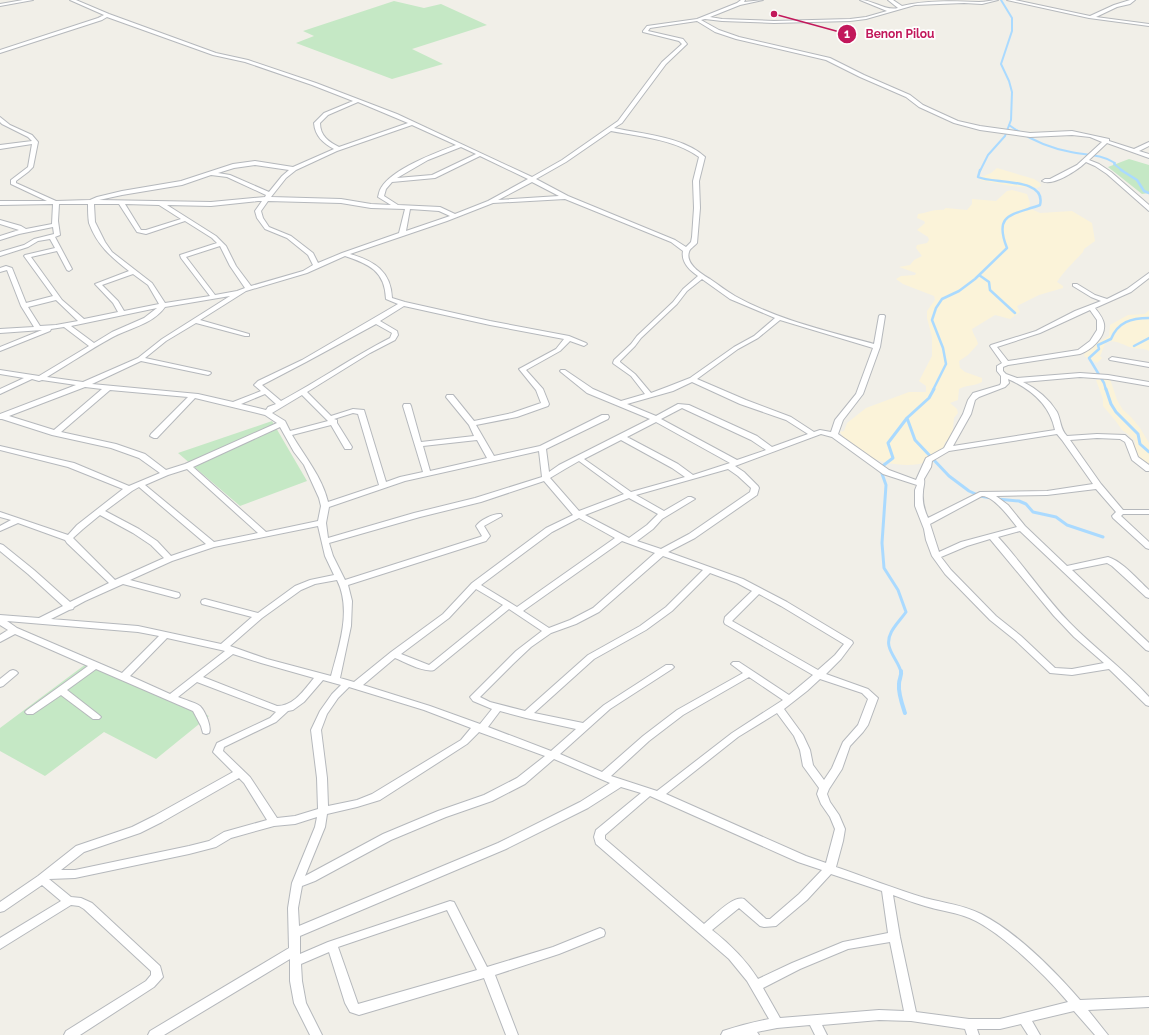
<svg xmlns="http://www.w3.org/2000/svg" width="1149" height="1035" viewBox="0 0 1149 1035" font-family="Raleway,sans-serif">
<style>
.green{fill:#c5e8c5}
.sand{fill:#fbf3d9}
.lines{fill:none;stroke-linecap:round;stroke-linejoin:round}
.stream-far3{stroke:#aadaff;stroke-width:2}
.stream-far2{stroke:#aadaff;stroke-width:2.5}
.stream-far1{stroke:#aadaff;stroke-width:3}
.stream{stroke:#aadaff;stroke-width:4}
.minor-casing{stroke:#b5b8bc;stroke-width:2}
.minor{fill:#fff;fill-rule:evenodd}
.leader{fill:none;stroke:#c2185b;stroke-width:1.5}
.callout-dot{fill:#c2185b;stroke:#fff;stroke-width:1.5}
.mark-label{font-size:12px;text-anchor:middle;font-weight:bold;fill:#fff}
.callout-label{font-size:12px;text-anchor:middle;font-weight:bold;fill:#c2185b;stroke:#fff;stroke-width:3.5;stroke-linejoin:round;paint-order:stroke}
</style>
<rect width="100%" height="100%" fill="#f1efe8"/>
<!-- green -->
<path class="green" d="M394 1 424 8 441 4 487 25 412 49 443 64 392 79 296 43 314 36 303 31Z
M1129 159 1149 165V193L1142 194 1108 167Z
M272 421 307 481 240 506 178 453Z
M86 664 209 716 156 759 104 732 45 776 0 751V728Z"/>
<!-- sand -->
<path class="sand" d="M997 168 1034 179 1040 183 1041 186 1037 188 1011 186 980 180 981 177 991 173Z
M1012 190 1027 194 1030 203 1029 208 1040 213 1072 211 1092 223 1095 241 1084 249 1083 252C1074 262 1064 271 1057 282L1063 286V288L1039 295 1017 306 1020 312 1010 319 995 315 972 329C973 335 977 338 978 344L968 355 959 361 960 368 965 372 982 378V382C975 386 966 385 959 389L958 400 950 403 957 409 958 413 954 418 952 439 945 442 944 449C940 453 935 458 930 461 902 472 855 459 840 432L844 431 847 423 866 408 909 392H926V386L919 381 932 356V337L927 318V311L935 300 934 296 903 284 896 279 901 276 915 275 916 273 899 267 910 265 914 260 922 256 916 248 917 245 927 243 929 240 928 237 917 230 925 223 924 221 917 218 918 214C927 213 934 209 943 210L946 208 967 210 972 204V199L996 201 1007 191Z
M1149 310V351C1143 347 1136 350 1130 347 1123 345 1112 337 1105 344 1103 347 1102 353 1100 356L1102 358 1097 363 1085 357 1084 354 1093 348 1097 343 1109 336 1110 325 1128 315 1145 314Z
M1110 379 1117 400 1123 410 1131 417 1140 428 1149 443V466L1140 458 1135 450V441L1129 435 1122 430 1115 420 1103 406V399L1096 380Z"/>
<g class="lines">
<!-- stream-far3 -->
<path class="stream-far3" d="M1009 125C1027 138 1048 148 1071 152 1086 155 1101 154 1115 163L1114 164 1123 171
M980 171 988 155 1005 136 1011 120 1012 92 1009 81 1001 64 1012 31V18L1001 0"/>
<!-- stream-far2 -->
<path class="stream-far2" d="M1121 170 1137 180 1144 191 1149 193
M979 275 989 282 990 290 1015 313
M1134 346 1149 338
M933 390 946 364 943 348 932 320 936 308 942 299 959 291 975 279 1007 248C993 213 1013 215 1040 205 1047 177 992 184 978 177L980 170
M1106 390 1104 383 1089 358 1099 349 1098 345 1111 339C1118 322 1131 318 1149 318"/>
<!-- stream-far1 -->
<path class="stream-far1" d="M1106 389 1111 404 1116 412 1138 434 1140 444 1149 452
M907 418 915 440 949 476 969 491 980 496 991 498
M997 499 1019 501 1026 504 1033 512 1056 517 1067 525 1103 537
M901 672C899 663 891 655 889 646 886 633 899 622 906 612L898 590 884 568 882 543 886 485 880 468 893 458 888 443 907 418 929 398 934 389"/>
<!-- stream -->
<path class="stream" d="M901 671C902 676 899 679 899 684 898 693 902 704 905 713"/>
<defs>
<path id="minor" d="M23 0H33L0 6V4Z
M70 0H76L109 14 216 53 248 60 316 83 397 114 532 177 562 160 618 121 662 62 682 44 679 41 643 32V31L647 26 697 19 737 3 741 0H745L744 2 763 0 740 5 710 17 722 19 774 21 850 19 866 17 887 11 860 0C873 0 885 11 898 8L888 0H893L902 6C926 0 954 1 979 2 986 2 992 0 998 0L982 4 964 3 915 5 866 19 850 21 774 23 722 21 705 19 701 20 719 30 739 37 830 58 864 75 910 95 923 105 958 121 980 126 1030 133 1072 131 1109 139V141L1134 149 1149 142V146L1139 151 1149 154V158L1107 143 1089 160 1099 164 1111 172 1149 205V211L1107 174 1095 166 1086 162C1078 170 1052 187 1042 181L1045 179H1050L1077 165 1102 142 1090 137 1072 135 1030 137 980 130 954 123 919 107 906 97 860 77 826 60 736 39 715 32 697 21 650 28 648 31 683 39 687 44 666 64 622 123 614 128C642 134 684 137 705 157L699 181 700 208 697 243C695 246 690 248 689 252 685 264 702 274 710 279 719 285 726 291 735 296 778 320 827 331 874 344L879 316 880 315H884L885 316 880 347 863 394 843 420 838 434 889 470 916 480 926 458 944 448 963 414 968 400 973 393 1000 385 1001 383V376L997 371V366L1002 363 990 346 991 345 1036 331 1075 311 1101 301 1091 297 1073 286V284H1077L1095 295 1107 299 1127 289 1149 273V278L1131 292 1095 308C1099 313 1103 318 1104 324 1106 337 1091 350 1080 354L1008 365 1003 367V371L1006 374 1017 378 1080 373 1108 375 1149 382V386L1108 379 1080 377 1023 382C1037 389 1049 399 1057 412 1061 420 1060 429 1067 436L1097 434 1125 435 1132 441 1138 457 1149 465V471H1146L1132 460 1125 442 1120 439 1097 438 1070 440 1101 484 1123 510H1149V514H1123L1121 516 1149 542V549L1146 548 1113 518 1112 516 1116 512 1096 489 1047 495 996 496 1008 505 1025 526 1067 566 1108 557C1122 561 1138 580 1149 590V598L1146 597 1112 566 1107 563 1072 570 1149 643V651L1146 650 1020 531 998 537C1023 564 1043 595 1069 622 1094 648 1124 669 1149 697V706L1146 705 1109 669 1072 675 1050 673 1015 640 990 620 945 574 932 556 926 540 924 529 915 506V490L917 485 883 474 832 437 821 434 735 466 744 472 758 486 759 488 757 495 695 538 668 552 743 579 787 602 852 641 853 643 841 659 826 674 868 689 878 698 868 725 863 732 850 746 842 769 829 789 827 794 830 802 839 815 845 829 843 841 836 867C865 877 895 889 925 898 944 903 964 905 981 914 1016 932 1054 970 1080 1000L1149 997V1007L1088 1010 1108 1035H1095L1074 1011 1032 1021 1040 1035H1028L1021 1024 1000 1029H977L979 1035H967L965 1029 911 1021 879 1020 822 1025 827 1035H815L810 1025 777 1028 757 1032 759 1035H721L723 1031C738 1026 753 1022 769 1019L747 981 729 959 596 844 594 837 596 830 641 793 621 787 588 808 506 849 300 936V954L328 942 450 901 454 902 487 967 553 947 600 928 604 930 605 933 604 936 559 954 495 975 518 1035H506L484 978 359 1015 350 1012 345 1003 329 952 301 964 302 981 306 1003 322 1035H310L294 1003 290 981V959L164 1035H148L150 1031 289 948 288 908 292 883 315 827 317 817 295 824 274 826 231 838 216 847 189 854 75 878 49 879 71 897 81 898 92 903 160 966 163 977 154 987 80 1035H64L66 1031 146 981 151 975V971L84 909 79 906 71 905 0 949V938L61 901 42 885 4 911 0 912V902L38 876 76 846 132 827 154 816 233 772 213 752 217 743 270 718 276 712 197 682 178 697C185 700 194 702 200 706 205 711 212 727 209 733L206 734 203 733 201 726 193 711 96 669 67 690 99 715 101 717 99 719H93L61 695 33 714H27L25 712 27 710 88 666 15 634 0 642V635L8 630 0 625V615L39 618 63 606 28 574 0 551V544L3 545 34 570 70 602 109 583 67 543 65 540 18 523 0 531V526L11 520 0 517V512L68 535 77 525 123 489 68 467 0 450V446L74 463 129 486 160 473 139 458 111 448 52 435 2 419H0V414L76 385 42 380 39 381 32 379 0 394V389L24 378 0 374V370L39 376 89 346 64 327 51 329 50 331 0 351V347L42 330 0 333V329L34 327 21 306 7 270 0 272V268L6 266 12 268 26 303 53 296 24 256 25 255 55 248 50 239 38 241 28 247 0 256V252L24 245 34 239 54 234 53 227 19 234 0 240V236L19 230 0 224V220L21 226 26 229 52 224 53 204 0 205V201H47L11 184V180L28 167 32 144 0 149V145L32 141 28 137 2 124 0 122V117L10 125 32 135 38 142 33 167 28 172 16 181V183L56 201 90 200 97 197 122 191 181 181 233 164 255 161 293 167 334 149C323 143 315 136 314 123L324 113 353 101 312 85 245 62 213 55 107 17 102 20 0 53V50L98 18 104 15ZM358 102 408 123 339 147C329 142 320 136 320 123L328 115ZM412 125 456 145C435 153 392 169 381 188 379 191 379 194 378 197L391 205 371 204 341 199 271 197 286 178 296 170 337 151ZM611 131C641 137 674 139 699 157L693 181 694 208 692 237 691 242 686 247 675 240 568 196 536 179 566 162ZM461 147 476 154 432 175 397 178 428 160ZM480 156 528 179 488 201 455 214 440 207 398 205 384 196 386 189 392 182 435 178ZM255 165 289 170 282 176 269 192 230 175 218 173 234 168ZM211 175 227 177 266 195 265 197 211 202 99 200 122 195 182 185ZM532 182 559 196 498 200ZM565 199 671 242 683 251C681 262 689 270 698 276L683 289 673 302 637 336 631 344 614 360 613 363 614 364 631 376 645 394 621 401 593 389 565 370H561L560 371 561 372 587 393 650 419 559 465 549 472 546 449 608 419 609 417 608 415H602L540 446 494 456 476 425 517 417 548 406 549 404 543 389 526 370 560 351 570 341 584 346 587 344 586 343 569 336 490 321 405 302 392 298C391 271 374 261 350 254L447 221 493 203ZM258 201H262L255 211 257 218 265 229 287 238 308 255 313 265 303 271 251 286 236 266 226 246 216 236 167 205 211 206ZM268 201 341 203 371 208 405 209 399 233 342 253 318 263 313 253 291 236 269 227 263 218 261 211ZM59 204H88C88 210 88 217 89 223 97 245 111 257 129 271L95 284 113 303 118 312 84 319 62 300 31 257 57 251 67 270 69 271 72 269 55 237 60 235 58 221ZM94 204H119L137 232 146 234 185 221 212 238 217 243 180 255 181 258 210 296 165 303 152 283 112 252 105 242 95 222ZM125 204 159 205 181 219 146 230H141ZM410 209 439 211 450 216 406 231ZM220 246 230 266 245 288 237 291 215 295 186 257ZM345 256C369 264 385 271 386 299L398 304 302 360 258 381 254 385 261 391 233 402 198 394 92 384 141 361 208 375 210 374 211 373 210 372 145 358 166 341 196 323 245 336H249V334L200 320 246 291 307 273ZM133 274 148 285 159 304 124 311 118 301 102 285ZM702 279 730 299 775 318 754 336 734 347 690 378 667 387 651 393 635 374 620 362V361L635 346 641 338 677 304 687 291ZM230 296 162 339 138 358 83 382 47 377C69 364 89 350 111 338 129 328 152 325 165 307ZM56 300 78 321 56 325 40 326 28 307ZM404 306 490 325 564 339 556 349 519 369 536 390 541 403 512 413 474 421 453 395H447L446 397 469 425 474 436 421 442 411 406 410 404H404L403 406 423 472 400 477 386 482 364 410 353 409 331 416 307 392 370 353 395 340 398 335 397 331 380 321ZM157 308 144 318 112 332 94 343 71 326ZM1090 310 1097 320V330L1090 341 1078 350 1008 361 997 347 1040 333ZM780 320 873 348 856 394 835 420 831 432 820 430 814 432 791 417 746 400 697 379 738 349 758 338ZM376 324 392 333 390 338C353 357 318 381 281 401L262 385 306 362ZM1008 379C1031 389 1050 405 1055 430L953 446 971 414 975 400 979 397 1005 387 1009 383ZM692 382 740 404 786 420 808 434 772 447 757 436 689 405 678 404 656 416 627 404 673 391ZM85 387 102 389 54 430 9 416ZM110 390 188 397 151 434 150 436 154 438H157L195 398 265 415 277 423 185 464 166 470 145 454 116 444 61 432ZM265 394 276 404 268 407 266 410 241 404ZM302 395 328 421 290 431 285 421 272 413ZM682 408 751 440 766 450 737 460 661 419ZM353 413 358 414 379 485 328 502C322 477 305 457 292 435L331 425 345 449H351L352 447 337 423V420L334 419ZM656 422 730 463 693 475 678 464 627 437ZM280 427 294 452 304 465 319 498 321 506 318 521 266 532 193 467ZM1057 434 1062 440 1093 484 1047 491 980 492 928 518C924 509 922 502 923 492 923 487 925 484 924 479L931 467 932 461 949 451ZM477 440 487 458 430 471 423 446ZM621 440 672 468 685 477 631 492 584 459ZM539 451 542 477 475 498 414 513 328 538 326 523 329 507 405 481ZM579 461 624 494 579 511 550 478 565 469ZM187 469 258 533 214 542 145 485 168 475ZM728 469 738 476 751 488 750 492 689 534 661 549 637 541 653 529 662 519 695 499 691 497H688L664 511 636 495ZM544 481 573 515 546 528 472 583 443 614 391 652 354 682 340 678 351 626 352 601 348 585 486 541 490 536 484 526 502 516 501 514C494 513 480 520 476 526L482 536 480 537 345 580 333 556 329 543 420 517 481 502ZM139 487 206 544 171 556 157 541 139 529 105 511 132 491ZM982 496C994 496 1009 517 1017 527L961 542 939 552 930 524ZM629 498 658 514 647 525 629 538 585 515ZM100 515 133 533 151 545 164 558 115 580 73 538 83 529ZM579 518 615 538 517 607 481 585 552 532ZM318 526 325 556 334 575 310 580 295 586 258 613 205 599 202 600 201 602 202 604 252 617 221 644 138 626 51 619 69 610 73 609 74 607 85 601 123 584 176 598 179 597 180 595 179 593 130 580 172 561 214 547ZM990 539 1054 616 1074 637 1104 663 1072 669 1055 668 1021 636 996 616 951 570 941 557 967 546ZM622 541 655 553 593 608 570 620 549 628 523 611ZM663 556 703 570 666 607 640 626 588 655 525 711 490 702 480 697 513 664 531 647 551 633 576 624 599 612ZM710 573 737 583 752 591 725 617 724 622 725 624 813 675 789 695 739 662H733L731 664 743 673 677 710 643 736 602 772 560 754 610 709 672 669 674 667 672 665H666L604 705 583 723 534 713 594 659 646 630 672 611ZM337 580C352 610 339 646 331 676L267 659 230 646 262 618 301 590 315 584ZM476 589 503 605 429 665 401 654 449 618ZM759 594 781 606 844 644 835 655 818 670 732 621ZM509 609 542 631 516 651 470 697 473 701 492 709 480 724 430 706 363 685 395 658C405 662 424 673 434 670ZM7 621 138 632 159 636 122 673 17 628ZM167 638 221 650 225 651 170 694 130 676ZM233 654 261 663 314 678C304 690 294 706 277 706L203 677ZM749 677 783 700 732 733 657 791 611 776 649 741 683 715ZM820 679 862 693 868 699 858 725 843 742 832 768 824 780 813 765 810 750 803 735 784 709 807 691ZM323 680 341 685 332 694 320 711 311 730 317 778 318 809 295 816 277 818 250 777 223 751 224 747 276 722 288 711 293 710 304 702ZM349 687 424 710 471 728 461 740 372 794 357 800 328 806 327 778 321 730 327 714 338 698ZM500 711 526 718 576 729 551 751 488 727ZM777 713 794 736 800 750 803 766 819 788 817 794 821 804 830 817 835 829 826 863 806 856 666 794 738 737ZM479 732 545 756 517 778 484 795 438 811 383 834 305 876 325 827 327 814 357 807 380 800 467 744ZM554 759 610 783 580 802 498 843 299 926 298 908 302 886 315 881 391 840 446 817 492 801 525 784ZM239 778 244 783 267 820 224 832 209 841 189 846 75 870H61L84 852 140 833 162 822ZM650 796 798 862 822 870 799 894 770 919H766L744 899C733 895 713 917 704 924L605 839V835ZM831 874 882 891 888 933 843 942 792 963 758 979C746 960 730 944 712 930L739 908 760 926 764 927 776 926 807 900ZM893 895C904 899 914 903 925 906 938 910 952 912 964 916 996 926 1046 976 1068 1002L1000 1019H969L916 1012 900 937ZM447 910 477 970 358 1004 338 947ZM890 942 904 1011 879 1010 780 1018 763 988 800 969 848 949Z
M1007 0H1015L1090 16 1114 5 1130 0H1135L1130 4 1117 7 1096 17 1149 24V26L1089 18Z
M1112 357 1149 363V367L1110 360 1109 359Z
M13 670 16 671 18 673 16 675 3 686 0 687V679L10 671Z"/>
</defs>
<!-- minor casing -->
<use href="#minor" class="minor-casing"/>
<!-- minor -->
<use href="#minor" class="minor"/>
</g>
<!-- callouts -->
<path class="leader" d="M774 14L847 34"/>
<g class="callout-dot">
<circle cx="774" cy="14" r="4"/>
<circle cx="847" cy="34" r="10"/>
</g>
<g class="mark-label">
<text x="847" y="38">1</text>
</g>
<g class="callout-label">
<text x="900" y="38">Benon Pilou</text>
</g>
</svg>
